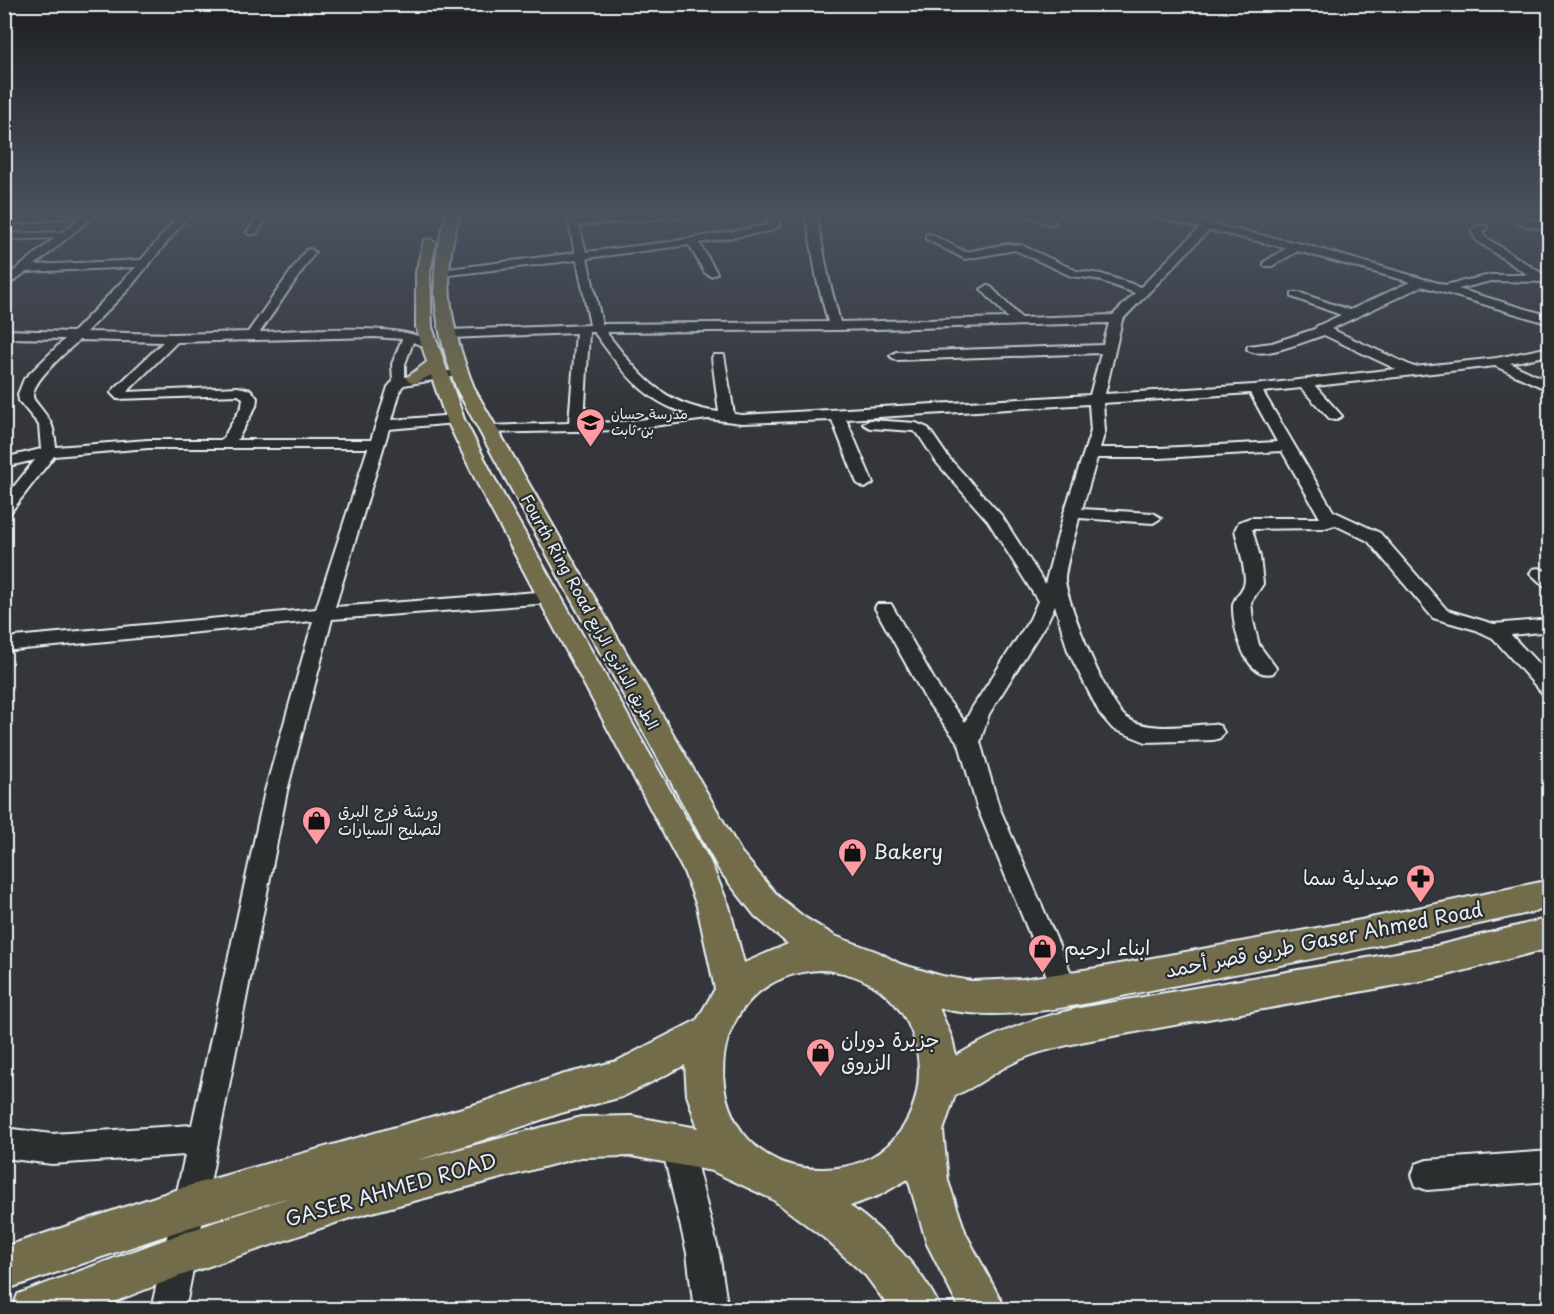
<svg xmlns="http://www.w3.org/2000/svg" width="1554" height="1314" viewBox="0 0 1554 1314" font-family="'Playpen Sans','Playpen Sans Arabic',sans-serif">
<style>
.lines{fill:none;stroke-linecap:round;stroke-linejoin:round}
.minor-casing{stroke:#e8f1f8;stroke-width:4}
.major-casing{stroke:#e8f1f8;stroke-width:4}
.minor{fill:#2a2d2e;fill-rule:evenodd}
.major{fill:#726c4b;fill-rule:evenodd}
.labels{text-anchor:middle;stroke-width:4.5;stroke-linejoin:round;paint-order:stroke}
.far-poi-label{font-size:14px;fill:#e8f1f8;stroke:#2a2d2e;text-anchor:start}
.street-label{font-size:16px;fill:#e8f1f8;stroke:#2a2d2e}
.poi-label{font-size:16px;fill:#e8f1f8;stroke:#2a2d2e;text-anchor:start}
.near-poi-label{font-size:20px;fill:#e8f1f8;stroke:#2a2d2e;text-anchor:start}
.near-street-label{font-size:20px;fill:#e8f1f8;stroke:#2a2d2e}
</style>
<rect width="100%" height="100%" fill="#34363b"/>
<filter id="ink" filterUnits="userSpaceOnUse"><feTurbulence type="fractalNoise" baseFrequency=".0167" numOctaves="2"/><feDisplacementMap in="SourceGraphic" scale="12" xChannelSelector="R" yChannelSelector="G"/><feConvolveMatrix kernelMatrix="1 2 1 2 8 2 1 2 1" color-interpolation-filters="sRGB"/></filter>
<g filter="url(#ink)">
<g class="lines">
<defs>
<path id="minor" d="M49 214H96L35 265 141 260 180 214H190L128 290 86 332 174 334 248 332 306 250 310 249 315 252 260 332C297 331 411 320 435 345L429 349 413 342 405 364V377L464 369 466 372 464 375 404 385 401 388 392 420 455 415 462 419 455 423 389 429 335 607 550 591 556 593 559 597 556 601 550 603 332 619 287 791 185 1310H151L185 1155 52 1164 4 1158V1128L52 1134 192 1125 265 791 313 621 4 651V638L316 609 368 448H148L54 456 10 513 4 515V499L35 460 4 467V458L41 449 39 425 19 401 18 394 24 379 65 339 4 338V330L73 332 136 267 26 272 4 288V279L55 238 4 240V234L63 232 82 216 4 225V219ZM375 337 402 339 392 364 393 381 388 387 371 440H237L256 406 257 398 251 390 238 387 127 392 177 342ZM79 340 163 342 113 390 111 393 117 399 238 395 243 398 242 406 222 440H148L56 447C53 420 50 421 35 401 23 387 69 350 79 340Z
M260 214H270L256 234H248L247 232Z
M567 214H577L578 219 638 214H686L681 217 579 225 586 252 669 242 763 226 769 224 767 221 775 214H787L778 222 780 225 770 231 699 243 717 273 711 276 705 273 689 245 587 258 602 324 828 322 817 280 806 214H816L829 280 840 322 1008 318 981 289 987 286 991 287 1021 318 1113 315 1135 293 1096 279 1071 276 1015 250 965 259 926 239V235L930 234 966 252 1007 244 1021 245 1077 271 1101 274 1141 287 1199 228 1148 214H1167L1205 223 1216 214H1227L1215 225 1302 244 1445 285 1491 275H1528L1477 241 1471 231 1478 226H1486L1487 228 1482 232 1485 237 1544 275 1550 276V282L1491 281 1458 289 1550 316V324L1422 286 1331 329 1414 367 1497 358 1550 347V355L1510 363 1550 382V391L1495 366 1315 386 1342 416 1335 420 1330 419 1301 388 1263 392 1333 511 1380 533 1447 610 1494 624 1550 619V631L1511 635 1550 676V696L1543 694 1493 638 1476 630 1433 618 1368 541 1335 525 1325 528 1252 529 1260 557 1263 584 1251 602 1253 621 1259 645 1276 668 1273 673C1245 681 1232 626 1233 605 1234 596 1245 590 1245 580 1244 563 1239 547 1235 530L1239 522 1250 518H1320L1282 451 1160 458H1097L1082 509 1153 513 1161 518 1153 523 1079 518C1076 533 1064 569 1065 581 1068 605 1108 706 1127 718 1150 733 1187 725 1213 724L1220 726 1224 732 1220 738 1213 740 1146 742 1113 729 1100 714 1068 651 1055 605 1048 620 989 714 980 742 999 807 1078 989 1074 998 1065 1001 1056 998 977 807 959 744 926 700 875 608 877 604H891L940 690 965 722 972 708 1030 619 1038 601 988 521 937 463 918 434 913 431 870 428 863 424 870 420 916 423 928 428 948 457 1001 515 1045 584 1064 513 1091 431 1089 404 846 419 873 483 865 488 857 483 832 420 742 423 708 419 622 430 483 433 481 430 488 426 569 423 576 333 449 338 443 334 449 330 590 325 577 260 441 276 435 273 441 270 575 253ZM1209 230 1287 248 1264 262V266H1272L1298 251 1410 282 1350 310 1300 293H1292V297L1341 315 1317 326 1315 329 1272 343 1248 346 1247 349C1259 361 1308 340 1324 335L1396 369 1254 385 1105 394 1122 320ZM1109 323 1103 345 896 352 890 356 896 360 1101 353 1090 395 742 415 734 414 724 355H714L712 358 719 412C661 405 639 374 606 332L835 330ZM589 332H594C621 369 641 400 688 414L622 422 584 423ZM1250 393 1277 442 1160 448H1100L1105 431 1103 403Z
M1023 214H1038L1055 222 1050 225Z
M1507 214H1519L1529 220 1549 222 1550 225C1536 232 1518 224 1507 214Z
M1547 246H1550V253L1542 249Z
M1539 568 1550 573V587L1544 586 1530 573 1533 569Z
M676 1128 687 1132 691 1143 719 1253 728 1310H694L687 1253 661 1143 665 1132Z
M1550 1151V1181L1427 1190 1416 1186 1412 1175 1416 1164 1427 1160Z"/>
<path id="major" d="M447 214H460C439 277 451 330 475 390L741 852 778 896 804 917 835 936 878 952 900 964 942 976 972 981 1022 979 1097 968 1361 920 1550 880V908C1424 937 1298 962 1172 986 1100 999 1012 1026 939 1008L952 1038 956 1056C995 1032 1035 1018 1080 1008L1436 946 1550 918V948L1436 978 1080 1042C1057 1048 1034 1052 1013 1063 993 1072 977 1087 955 1095L943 1131 948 1181 966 1234 1006 1310H960L927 1244 908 1179 880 1195 850 1206C884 1230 925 1272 941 1310H891L866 1276 824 1238 772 1199 712 1171 631 1156 581 1157 353 1217 180 1276 93 1310H12L18 1294 34 1288 180 1234 290 1197 188 1228 4 1290V1247L188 1186 480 1103 561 1075 617 1061 697 1020 715 989 697 906 684 872 479 487 446 419 431 375 415 383 409 382 406 378 427 362 416 327V272L424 240 429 239 436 243 430 272 432 327 464 419 499 487 710 861 729 906 744 963 788 944 755 916 719 870 457 390C435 330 425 276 447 214ZM821 970C953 976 950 1170 821 1169 692 1169 689 976 821 970ZM685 1065 687 1095 698 1128 631 1116 581 1117 415 1161 480 1141 561 1113 622 1097Z"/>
</defs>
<!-- minor casing -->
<use href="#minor" class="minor-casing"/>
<!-- major casing -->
<use href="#major" class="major-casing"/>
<!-- minor -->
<use href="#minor" class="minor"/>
<!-- major -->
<use href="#major" class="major"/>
</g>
</g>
<!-- sky -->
<linearGradient id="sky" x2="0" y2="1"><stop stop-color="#1d1e20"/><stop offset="0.54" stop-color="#4a5260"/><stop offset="1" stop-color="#4a5260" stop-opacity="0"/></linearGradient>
<rect width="1554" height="398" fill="url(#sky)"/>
<!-- icons -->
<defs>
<symbol id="school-pin" viewBox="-11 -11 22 30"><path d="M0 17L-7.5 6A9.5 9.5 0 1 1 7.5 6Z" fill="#ff9aa2" stroke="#2a2d2e"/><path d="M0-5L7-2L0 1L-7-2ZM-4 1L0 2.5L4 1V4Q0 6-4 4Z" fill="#111"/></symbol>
<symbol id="shop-pin" viewBox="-11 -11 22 30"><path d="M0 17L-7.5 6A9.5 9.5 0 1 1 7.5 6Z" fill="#ff9aa2" stroke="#2a2d2e"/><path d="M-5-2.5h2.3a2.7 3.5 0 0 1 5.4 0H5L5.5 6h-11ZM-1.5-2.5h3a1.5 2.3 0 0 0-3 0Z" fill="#111"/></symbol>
<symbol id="pharmacy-pin" viewBox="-11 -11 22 30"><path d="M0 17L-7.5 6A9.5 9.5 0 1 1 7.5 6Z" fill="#ff9aa2" stroke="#2a2d2e"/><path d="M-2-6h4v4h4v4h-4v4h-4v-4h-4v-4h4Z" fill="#111"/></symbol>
</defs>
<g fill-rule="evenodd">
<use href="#school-pin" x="574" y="406" width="33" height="45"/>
<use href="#shop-pin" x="300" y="804" width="33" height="45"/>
<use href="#shop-pin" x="836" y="836" width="33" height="45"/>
<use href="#pharmacy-pin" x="1404" y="862" width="33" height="45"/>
<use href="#shop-pin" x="1026" y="932" width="33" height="45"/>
<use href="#shop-pin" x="804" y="1036" width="33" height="45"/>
</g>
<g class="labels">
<!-- far-poi labels -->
<g class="far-poi-label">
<text x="611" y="419">مدرسة حسان<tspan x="611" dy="16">بن ثابت</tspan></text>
</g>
<!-- street labels -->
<g class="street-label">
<text transform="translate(590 612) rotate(61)" y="6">Fourth Ring Road الطريق الدائري الرابع</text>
</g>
<!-- poi labels -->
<g class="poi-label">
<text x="338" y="817">ورشة فرج البرق<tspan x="338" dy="18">لتصليح السيارات</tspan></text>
</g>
<!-- near-poi labels -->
<g class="near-poi-label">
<text x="873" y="859">Bakery</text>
<text x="1399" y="885" text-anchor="end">صيدلية سما</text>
<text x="1064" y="955">ابناء ارحيم</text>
<text x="841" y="1047">جزيرة دوران<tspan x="841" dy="23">الزروق</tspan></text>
</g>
<!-- near-street labels -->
<g class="near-street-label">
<text transform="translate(1324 940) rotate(-11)" y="7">طريق قصر أحمد Gaser Ahmed Road</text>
<text transform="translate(391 1190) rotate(-16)" y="7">GASER AHMED ROAD</text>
</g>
</g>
<!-- margin -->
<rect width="1554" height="1314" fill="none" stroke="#2a2d2e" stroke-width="24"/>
<rect x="12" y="12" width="1530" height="1290" fill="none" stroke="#e8f1f8" stroke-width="2" filter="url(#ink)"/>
</svg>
